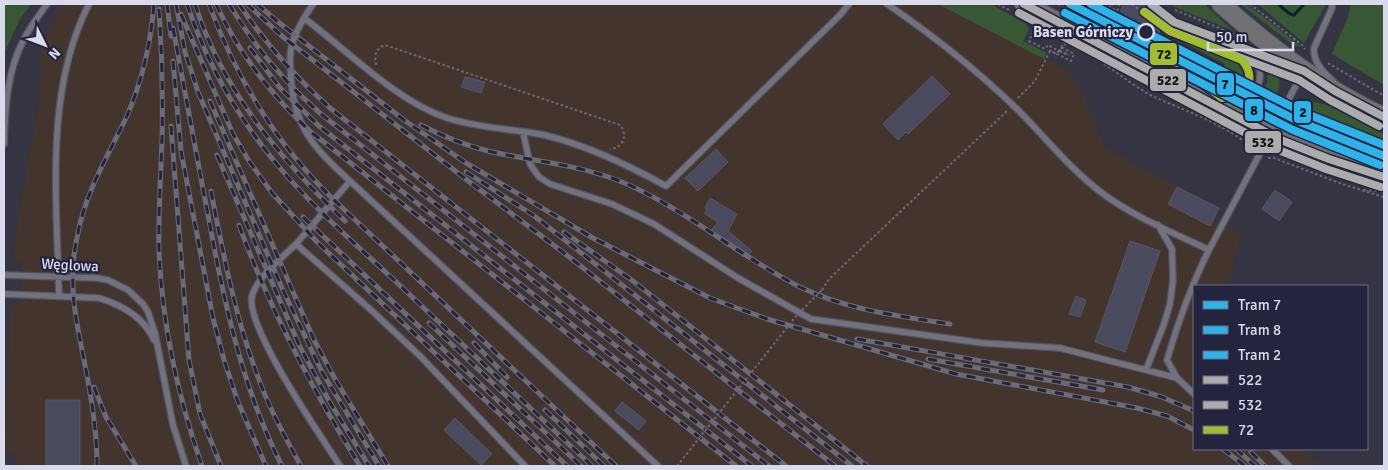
<svg xmlns="http://www.w3.org/2000/svg" width="1388" height="470" viewBox="0 0 1388 470" font-family="Signika,sans-serif">
<style>
.built{fill:#333453}
.industrial{fill:#44342e}
.green{fill:#385735}
.lines{fill:none;stroke-linecap:round;stroke-linejoin:round}
.stream{stroke:#05252c;stroke-width:3}
.building{fill:#4a4a5e;stroke:#575763}
.service-casing{stroke:#525260;stroke-width:8}
.primary-casing{stroke:#525260;stroke-width:20}
.path{stroke:#6b6b76;stroke-width:2;stroke-dasharray:2.5 2.5;stroke-linecap:butt}
.service{stroke:#72727f;stroke-width:5.5}
.primary{stroke:#717075;stroke-width:18}
.rail-casing{stroke:#6b6b77;stroke-width:5}
.rail{stroke:#24243f;stroke-width:3;stroke-dasharray:9;stroke-linecap:butt}
.path-bridge{stroke:#6b6b76;stroke-width:2;stroke-dasharray:2.5 2.5;stroke-linecap:butt}
.bus-1-casing{stroke:#24243f;stroke-width:11}
.bus-2-casing{stroke:#24243f;stroke-width:11}
.bus-3-casing{stroke:#24243f;stroke-width:11}
.bus-1{stroke:#acacac;stroke-width:8}
.bus-2{stroke:#acacac;stroke-width:8}
.bus-3{stroke:#a2bd31;stroke-width:8}
.tram-1-casing{stroke:#24243f;stroke-width:11}
.tram-2-casing{stroke:#24243f;stroke-width:11}
.tram-3-casing{stroke:#24243f;stroke-width:11}
.tram-1{stroke:#2db2e9;stroke-width:8}
.tram-2{stroke:#2db2e9;stroke-width:8}
.tram-3{stroke:#2db2e9;stroke-width:8}
.stop-dot{fill:#24243f;stroke:#d9daec;stroke-width:2.5}
.labels{text-anchor:middle;stroke-width:4.5;stroke-linejoin:round;paint-order:stroke}
.stop-label{font-size:15px;font-weight:bold;fill:#d9daec;stroke:#24243f;text-anchor:end}
.street-label{font-size:15px;fill:#d9daec;stroke:#24243f}
.line-badge{stroke:#24243f;stroke-width:2}
.pale-badge-label{font-size:14px;text-anchor:middle;font-weight:bold;fill:#111}
</style>
<rect width="100%" height="100%" fill="#343443"/>
<!-- built -->
<path class="built" d="M1066 4H1090L1251 86 1242 94Z
M1302 112 1384 146V159L1343 143 1298 123Z"/>
<!-- industrial -->
<path class="industrial" d="M62 4H939L1067 70 1083 93 1105 148 1219 208 1213 220 1242 235 1226 286H1194V449H1302L1319 466H21L4 446 11 305H20L22 275V264L14 259 17 225 39 102 41 46Z"/>
<!-- green -->
<path class="green" d="M4 4H31L19 21 4 54Z
M938 4H991L1026 24 1029 30 1023 41 1047 53 1044 59Z
M1170 4H1204L1237 35 1234 37 1232 36 1233 32 1229 29 1182 10Z
M1240 4H1247L1302 47 1293 45Z
M1258 4H1324L1325 6 1304 43Z
M1351 4H1384V85L1332 54 1348 17Z
M1080 11 1114 33V34L1086 26 1075 21Z
M1160 21 1178 31 1240 55C1251 63 1257 73 1251 86L1221 71 1225 64 1160 30Z
M1138 41 1242 94 1232 96 1225 95 1194 79Z
M1268 68H1271C1282 74 1281 88 1275 99L1263 93 1267 83Z
M1314 102 1327 105 1384 134V146L1302 112 1307 106Z
M1298 123 1343 143 1384 159V168L1310 142 1301 133Z"/>
<g class="lines">
<!-- stream -->
<path class="stream" d="M1278 4 1290 14 1294 15 1304 4"/>
</g>
<!-- building -->
<path class="building" d="M1124 4H1145L1147 8 1161 17 1159 36 1124 18 1126 14 1120 11Z
M932 76 950 94 908 134 906 132 898 140 883 124Z
M465 77 485 82 481 93 461 87Z
M716 149 728 162 698 191 685 178Z
M1177 187 1219 208 1210 226 1168 204Z
M1275 190 1292 202 1279 221 1262 209Z
M710 198 737 214 728 231 752 251 746 257 742 256 731 246H726L710 232 718 222 705 214 707 209 705 208Z
M1130 241 1160 251 1125 352 1095 342Z
M1076 296 1086 300 1080 317 1069 314Z
M46 400H80V466H46Z
M622 402 646 421 639 430 615 411Z
M455 418 492 454 481 465 444 430Z"/>
<g class="lines">
<defs>
<path id="service" d="M313 4C305 16 296 30 292 44 289 55 290 67 291 79 295 129 314 148 350 181
M887 4C934 36 978 71 1019 111 1046 138 1071 170 1102 193 1134 217 1174 233 1209 250 1191 285 1178 323 1167 360L1177 378 1194 394
M1070 4 1101 20 1171 73
M1150 4 1177 23 1282 63
M1332 4V8L1314 48C1313 62 1323 72 1333 81
M304 18C347 50 396 101 447 118 478 128 512 129 544 135 587 145 628 165 666 186L840 15 849 4
M1229 108C1258 101 1272 73 1247 51
M523 132 530 164 539 177 550 184 612 204 654 224 738 278 811 319 982 343 1060 348 1177 378
M4 144C5 108 7 71 24 39 30 27 39 15 47 4
M296 244C282 258 257 277 252 296 245 327 321 436 340 466
M1209 250 1303 72
M4 275 97 278 108 280 128 290 143 304 148 312 155 333 173 425 186 466
M4 294 99 298C122 305 144 317 154 340
M59 296C57 200 44 92 89 4
M1146 370 1164 324 1170 304 1173 280 1172 249 1158 225
M1272 449 1289 466
M525 466 420 356 370 309 296 244 350 181 658 466"/>
<path id="primary" d="M1024 4 1281 140 1329 159 1384 177
M1221 4C1271 48 1323 89 1384 117"/>
</defs>
<!-- service casing -->
<use href="#service" class="service-casing"/>
<!-- primary casing -->
<use href="#primary" class="primary-casing"/>
<!-- path -->
<path class="path" d="M998 4 1011 11
M1058 4 1063 6
M1099 4 1151 30
M1104 4 1117 11 1120 4
M1111 4 1115 6
M1132 4 1156 22 1151 30 1220 66
M1250 4 1302 45 1305 49
M1175 10 1229 32
M1035 27 1029 41 1045 49 1048 45 1059 51
M1062 47 1074 54 1071 61 1057 54 1065 41
M1060 51 1069 55
M1328 63 1384 96
M1104 64C1121 75 1141 92 1159 99 1189 112 1230 127 1253 149
M376 65C375 57 374 49 385 45L620 125C628 134 624 148 610 149
M1018 98 1035 81 1050 51 1057 54
M1268 158H1274L1342 184 1384 197
M1364 190 1377 191
M822 290 829 279 1007 111"/>
<!-- service -->
<use href="#service" class="service"/>
<!-- primary -->
<use href="#primary" class="primary"/>
<defs>
<path id="rail" d="M167 4 171 36
M176 4 185 52 198 92 282 288 322 372 379 466
M187 4C207 64 239 120 280 168 319 214 366 253 410 295 471 352 532 409 592 466
M195 4C222 90 281 160 345 221
M209 4C236 78 277 145 334 200L616 466
M216 4C239 54 271 95 311 132L736 466
M229 4C254 46 284 82 321 114L769 466
M239 4C265 43 295 77 330 108L786 466
M247 4 283 37 463 177 564 253 835 466
M257 4 277 21 404 120 466 163 593 238 710 298 767 319 956 374 1137 408 1167 416 1194 430
M159 9C162 52 163 95 162 138 161 175 158 214 159 251 162 325 178 397 202 466
M181 14 233 134 249 161 272 193 318 243 555 466
M173 28C185 91 196 153 208 215 224 302 242 388 282 466
M250 48 280 88 319 126 752 466
M173 61 181 151 213 318 224 360 238 402 266 466
M210 101 314 340 335 379 388 466
M421 125C442 136 464 145 488 151 531 161 575 164 617 180 681 205 738 256 800 287 847 310 899 316 950 324
M171 126 189 360 200 414 221 466
M217 155 300 347 328 399 369 466
M466 172 533 215 852 466
M211 191C223 253 235 317 258 377 269 408 285 437 301 466
M303 217 567 466
M239 225C270 310 312 389 360 466
M564 232 633 281 867 466
M429 323 581 466
M857 339 1128 387 1162 397 1194 411
M474 343 507 377
M928 359 1103 390
M94 387 106 417 136 466
M545 410 604 466
M1223 449 1245 466
M1236 449 1255 466
M1251 452 1265 466
M97 466C97 427 90 389 82 350 78 329 73 307 73 286 72 268 74 250 78 233 86 191 108 156 126 118 142 82 151 42 154 4"/>
</defs>
<!-- rail casing -->
<use href="#rail" class="rail-casing"/>
<!-- rail -->
<use href="#rail" class="rail"/>
<!-- path-bridge -->
<path class="path-bridge" d="M1049 50 1056 54 1104 4
M1059 51 1069 55
M677 466 797 315 822 290"/>
<defs>
<path id="bus-1" d="M1024 4 1281 140 1329 159 1384 177
M1151 4 1174 22 1304 71 1335 91 1384 117"/>
<path id="bus-2" d="M1145 12 1170 31 1299 80 1330 100 1379 126
M1019 13 1276 149 1326 169 1381 187"/>
<path id="bus-3" d="M1091 4 1107 12 1222 98C1244 94 1259 81 1242 60L1170 31 1144 12"/>
</defs>
<!-- bus-1 casing -->
<use href="#bus-1" class="bus-1-casing"/>
<!-- bus-2 casing -->
<use href="#bus-2" class="bus-2-casing"/>
<!-- bus-3 casing -->
<use href="#bus-3" class="bus-3-casing"/>
<!-- bus-1 -->
<use href="#bus-1" class="bus-1"/>
<!-- bus-2 -->
<use href="#bus-2" class="bus-2"/>
<!-- bus-3 -->
<use href="#bus-3" class="bus-3"/>
<defs>
<path id="tram-1" d="M1070 4 1298 121 1384 156"/>
<path id="tram-2" d="M1065 13 1293 130 1380 165"/>
<path id="tram-3" d="M1091 4 1302 112 1384 145"/>
</defs>
<!-- tram-1 casing -->
<use href="#tram-1" class="tram-1-casing"/>
<!-- tram-2 casing -->
<use href="#tram-2" class="tram-2-casing"/>
<!-- tram-3 casing -->
<use href="#tram-3" class="tram-3-casing"/>
<!-- tram-1 -->
<use href="#tram-1" class="tram-1"/>
<!-- tram-2 -->
<use href="#tram-2" class="tram-2"/>
<!-- tram-3 -->
<use href="#tram-3" class="tram-3"/>
</g>
<!-- markers -->
<circle class="stop-dot" cx="1146" cy="32" r="8"/>
<g class="labels">
<!-- stop labels -->
<g class="stop-label">
<text x="1133" y="37">Basen Górniczy</text>
</g>
<!-- street labels -->
<g class="street-label">
<text transform="translate(70 265) rotate(3)" y="5">Węglowa</text>
</g>
</g>
<g class="line-badge">
<rect x="1149" y="42" width="29" height="24" rx="5" fill="#a2bd31"/>
<rect x="1149" y="68" width="38" height="24" rx="5" fill="#acacac"/>
<rect x="1216" y="72" width="19" height="24" rx="5" fill="#2db2e9"/>
<rect x="1244" y="98" width="20" height="24" rx="5" fill="#2db2e9"/>
<rect x="1293" y="100" width="19" height="24" rx="5" fill="#2db2e9"/>
<rect x="1244" y="130" width="38" height="24" rx="5" fill="#acacac"/>
</g>
<g class="pale-badge-label">
<text x="1164" y="59">72</text>
<text x="1168" y="85">522</text>
<text x="1225" y="89">7</text>
<text x="1254" y="115">8</text>
<text x="1303" y="117">2</text>
<text x="1263" y="147">532</text>
</g>
<!-- border -->
<rect width="1388" height="470" fill="none" stroke="#d9daec" stroke-width="10"/>
<!-- legend -->
<rect x="1193" y="285" width="175" height="165" fill="#24243f" stroke="#6c6d84"/>
<rect x="1203" y="301" width="25" height="8" fill="#2db2e9" stroke="#6c6d84"/>
<text x="1238" y="310" font-size="15" fill="#d9daec">Tram 7</text>
<rect x="1203" y="326" width="25" height="8" fill="#2db2e9" stroke="#6c6d84"/>
<text x="1238" y="335" font-size="15" fill="#d9daec">Tram 8</text>
<rect x="1203" y="351" width="25" height="8" fill="#2db2e9" stroke="#6c6d84"/>
<text x="1238" y="360" font-size="15" fill="#d9daec">Tram 2</text>
<rect x="1203" y="376" width="25" height="8" fill="#acacac" stroke="#6c6d84"/>
<text x="1238" y="385" font-size="15" fill="#d9daec">522</text>
<rect x="1203" y="401" width="25" height="8" fill="#acacac" stroke="#6c6d84"/>
<text x="1238" y="410" font-size="15" fill="#d9daec">532</text>
<rect x="1203" y="426" width="25" height="8" fill="#a2bd31" stroke="#6c6d84"/>
<text x="1238" y="435" font-size="15" fill="#d9daec">72</text>
<!-- north arrow -->
<g transform="translate(45 45) rotate(132)" stroke="#24243f" stroke-width="4" paint-order="stroke">
<path d="M0-4L9 19L0 12L-9 19Z" fill="#d9daec"/>
<text y="-8" font-size="14" font-weight="bold" text-anchor="middle" fill="#d9daec">N</text>
</g>
<!-- scale -->
<path d="M1208 42v8h85v-8" fill="none" stroke="#d9daec" stroke-width="2.5"/>
<text x="1216" y="42" font-size="15" fill="#d9daec" stroke="#24243f" stroke-width="4" paint-order="stroke">50 m</text>
</svg>
